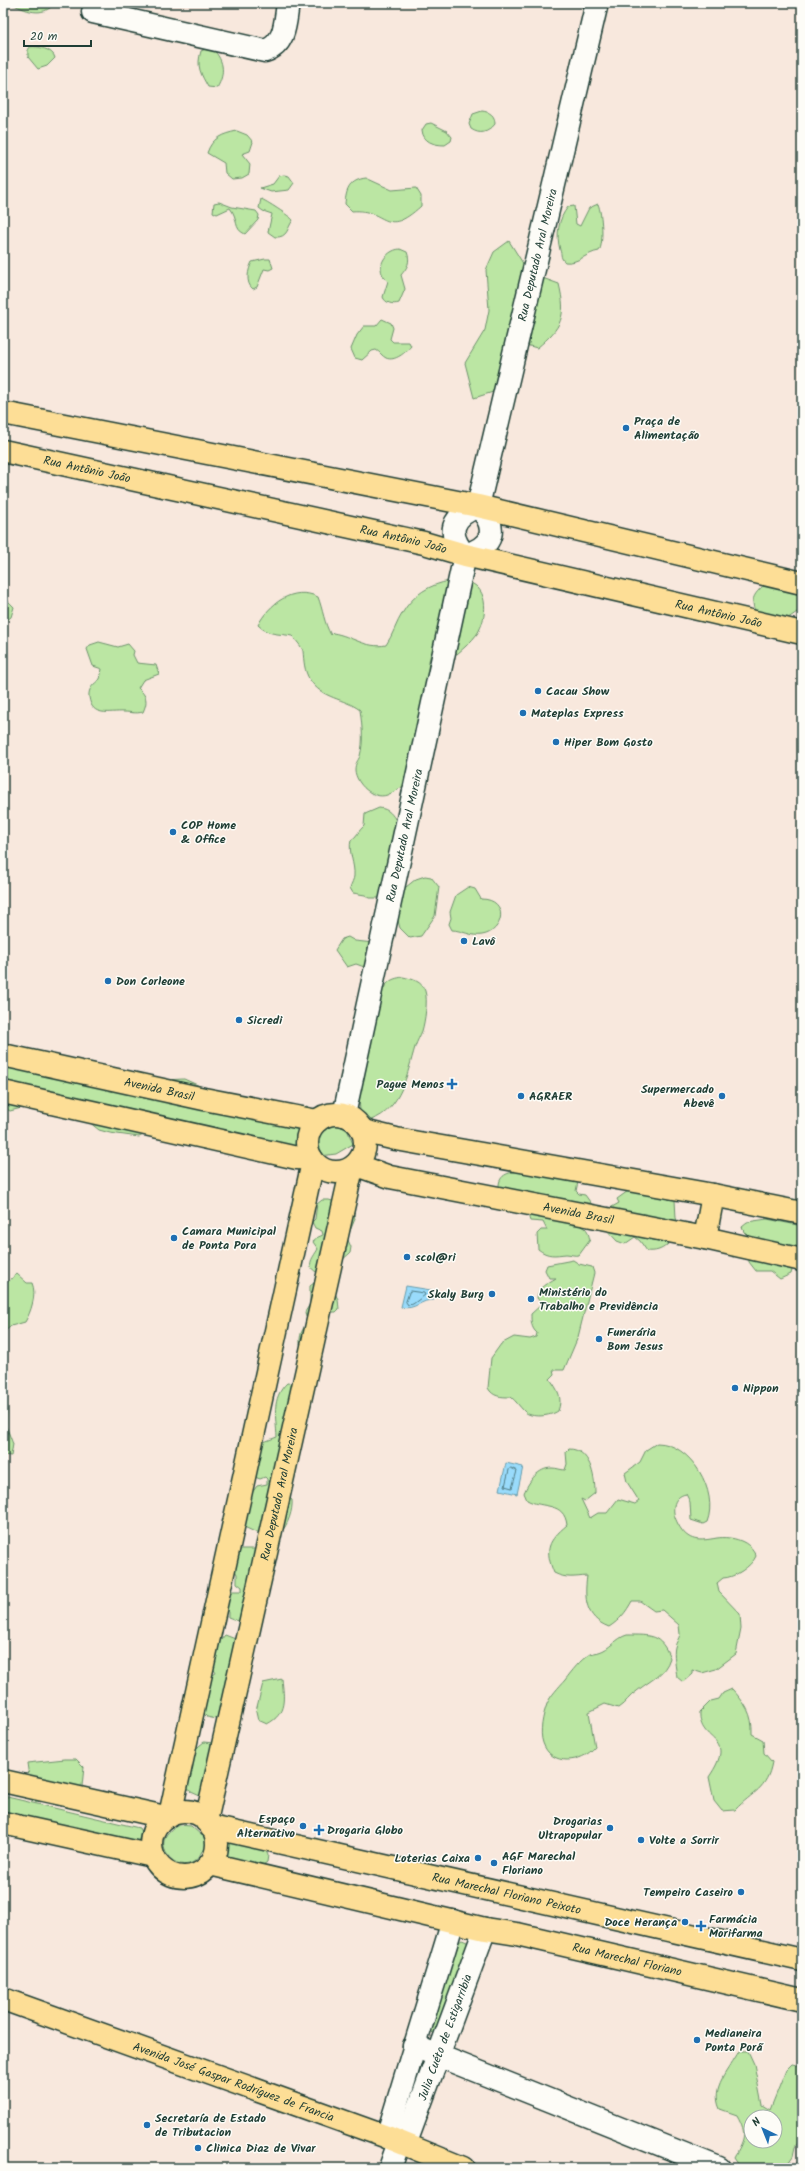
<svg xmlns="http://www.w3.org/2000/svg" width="805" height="2171" viewBox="0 0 805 2171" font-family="Kalam,sans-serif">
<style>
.green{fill:#bbe6a3;stroke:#6d926c;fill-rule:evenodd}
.water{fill:#99dbfb;stroke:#689cab}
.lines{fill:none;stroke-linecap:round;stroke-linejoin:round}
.shore{stroke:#507c84;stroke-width:1}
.minor-casing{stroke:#1f3d34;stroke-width:25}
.major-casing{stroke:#1f3d34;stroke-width:25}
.minor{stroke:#fdfcf7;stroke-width:22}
.major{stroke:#fdde96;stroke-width:22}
.poi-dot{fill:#1f6fb2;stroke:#fdfcf7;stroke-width:1.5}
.labels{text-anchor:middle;stroke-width:3;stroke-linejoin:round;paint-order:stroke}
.street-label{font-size:12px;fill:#1f3d34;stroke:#fdfcf7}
.poi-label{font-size:12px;font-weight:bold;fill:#1f3d34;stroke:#fdfcf7;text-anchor:start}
</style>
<rect width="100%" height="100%" fill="#f8e8dd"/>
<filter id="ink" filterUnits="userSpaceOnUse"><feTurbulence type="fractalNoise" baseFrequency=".025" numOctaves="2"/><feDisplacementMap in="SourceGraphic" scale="8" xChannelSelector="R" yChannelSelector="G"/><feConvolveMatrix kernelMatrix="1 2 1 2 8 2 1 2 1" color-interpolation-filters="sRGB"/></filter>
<g filter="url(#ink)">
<!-- green -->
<path class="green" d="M10 3H55C42 19 25 10 10 3Z
M30 47C38 46 53 49 55 58L47 66 38 69 28 57V50Z
M210 47C224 58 226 73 217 88L208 87C201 74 196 67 201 51Z
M482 111C490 112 495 115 495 124 488 133 480 135 471 129L469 124 473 114Z
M431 123 447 131 452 137 451 141 445 145C434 145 423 142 422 130L426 124Z
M237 131 247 135 253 142 250 151 242 154 250 164 249 174 242 178 232 179 225 173 224 163 207 153C212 138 222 134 237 131Z
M284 175 289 176 294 183 289 190 271 192 260 188 273 184 279 176Z
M366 178 392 190 416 188 421 196V206C384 240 387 208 352 211L345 204C346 189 350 180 366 178Z
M261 199C265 200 291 217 293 220 287 228 288 238 275 237L268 232 272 214 263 211 259 208Z
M219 202 232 207 256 211 259 215 258 220 245 234C233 229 239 219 230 208L217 214 213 212 214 203Z
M598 204C602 213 604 244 599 251 586 253 578 264 565 262 560 258 562 255 560 250 556 235 558 219 568 207L574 206 576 224 580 226 589 208Z
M509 241 529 273 559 284C567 317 562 327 537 348L519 343 493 392 474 398 465 363 485 330 489 310 486 270 494 252Z
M400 249 407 252C411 262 407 268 401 275L405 289 399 303C393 305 385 303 383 297L388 281C373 270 385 250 400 249Z
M265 259H270L273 268 269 270 264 269 257 287 253 289C245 283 248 270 252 262Z
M382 319 391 323 393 328 390 339 393 342H409L411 346C406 352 395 362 386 358 382 356 380 352 376 350L372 351 362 360 355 358 351 349 357 335 364 326H376Z
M802 580V614L797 612 787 619 781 616 773 618 757 616C750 600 752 596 765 584Z
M450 581C456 581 463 580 468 582 490 588 487 619 477 634 471 642 464 648 457 654L440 647 431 653C425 673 429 691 430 711 430 718 420 769 417 773 409 783 399 790 387 795 373 800 356 784 355 770 355 763 358 761 360 756 364 742 362 724 360 710 344 698 322 699 310 680 304 671 304 661 303 651 302 647 295 639 292 636 278 633 269 636 258 625 269 604 293 585 318 597 323 610 324 623 331 635L333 633C352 636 366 649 386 645 393 635 396 623 403 612 413 595 430 584 450 581Z
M3 596 14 607 11 617 3 623Z
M99 642 118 647 128 644 134 651 133 655 137 663 156 665 159 674 143 680 138 688C147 696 148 701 143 712 135 714 131 712 124 712 109 711 92 718 89 697 88 688 94 684 100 679L102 669 93 666 87 649 90 645Z
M379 808C389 809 392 814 397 822L382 898H370L365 895 353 893 350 888C351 884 354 879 354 876 355 864 348 852 351 840 357 837 358 831 364 826L365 814Z
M425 876 431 877 439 887 435 916 421 936 410 938 400 928 396 914 401 891 416 879Z
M468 887 475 889 481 899C510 899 504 932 482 935 472 937 461 930 452 930L449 924 451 918 450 912 456 895Z
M348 937 355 941 374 943 367 968 356 964 347 967 335 950 342 939Z
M403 977C412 979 422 981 425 991 428 1000 425 1021 422 1031 420 1036 417 1041 415 1047 407 1074 401 1110 371 1120L360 1111C357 1082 366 1005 387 984 391 979 397 978 403 977Z
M3 1056 162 1080 184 1079 220 1095 296 1110 307 1106 347 1129 353 1144 336 1154 281 1161 148 1133 139 1137 110 1133 99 1130 84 1118 29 1106 10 1111 3 1107Z
M523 1171 578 1182 576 1191 579 1194 585 1195 593 1206 576 1224C588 1228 587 1229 590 1240L579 1255C574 1256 570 1254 566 1254 555 1255 548 1257 538 1249L537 1234 541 1230H547L543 1222 530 1221 529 1218 530 1212 499 1188C498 1173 511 1172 523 1171Z
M628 1191 671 1196 675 1200 676 1218 681 1229C670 1242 664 1253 647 1251L640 1241 635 1237 625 1244 617 1241 604 1227 603 1212 619 1203 617 1199Z
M322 1200H329L352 1207 355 1219 347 1238 351 1247 350 1253 341 1261 332 1288 338 1299 339 1309 336 1312H331L303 1353C297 1341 300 1329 310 1321L306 1317 305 1312 310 1304V1286L314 1283 320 1274C304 1267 312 1259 318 1249L313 1242 316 1238 323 1235 322 1231 315 1228 312 1222 315 1219 317 1204Z
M767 1219 802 1226V1265L794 1262 791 1274 780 1279 770 1271H756L749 1262V1237L744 1232 742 1226 747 1222Z
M573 1260 579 1264 592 1267 594 1273 578 1337 564 1370H553L554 1375 550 1379C558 1390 563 1398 558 1411 551 1416 531 1419 524 1411 519 1406 516 1401 511 1397 501 1397 493 1397 488 1388L491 1358 501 1344 514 1337 530 1339 536 1337 537 1333C531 1328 531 1321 531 1314L542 1304 537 1298C538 1286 547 1284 556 1278H549L545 1270 547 1265Z
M17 1274 27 1283H32C37 1294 31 1312 25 1322L11 1326 3 1333V1286Z
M287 1383 294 1384 288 1497 292 1500C293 1510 288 1525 281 1532H255L242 1526 248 1498 257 1486 267 1484V1479L265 1477 260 1479 255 1477 261 1443 277 1437C276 1418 271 1398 287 1383Z
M3 1403 7 1407 6 1426 13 1444 11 1456 3 1455Z
M657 1443C691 1443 719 1492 707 1522L703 1524 691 1520 690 1502 686 1494C680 1495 675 1499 674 1506 673 1513 675 1518 678 1524 688 1543 700 1541 717 1538 732 1536 751 1541 756 1556 752 1566 734 1578 723 1578L717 1583 719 1592 740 1614 741 1629 736 1654 716 1669 702 1673 692 1670V1674L683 1682 677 1677C676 1669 673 1654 675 1647 676 1642 679 1639 680 1634L679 1625 662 1610 654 1611 640 1601H632C626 1612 620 1620 609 1627 585 1618 584 1598 587 1576 574 1577 566 1579 554 1573 544 1549 548 1541 567 1525 564 1501 543 1509 527 1500L524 1493C529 1481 538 1468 552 1468 557 1468 561 1470 565 1470L567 1464 566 1452 569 1449C590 1449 595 1476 595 1493L585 1501 581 1499 590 1518 598 1513H607L618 1499 635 1504 639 1501 627 1482 625 1473 640 1462 646 1450Z
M241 1549H261L241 1622 228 1617V1612L224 1603 228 1591H242V1587L237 1583V1574L232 1565Z
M225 1635 238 1640 232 1667 226 1675 227 1679 221 1720 207 1717 203 1713 205 1680 216 1673 213 1668 217 1655 216 1646Z
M627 1635C650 1635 661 1634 670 1658 665 1675 650 1680 637 1691 629 1696 626 1703 618 1708L605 1704 589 1712 595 1747C582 1763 551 1767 543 1743 539 1732 543 1715 547 1704 550 1696 559 1687 565 1680 572 1671 580 1660 590 1654 593 1653 596 1653 599 1652 610 1649 616 1638 627 1635Z
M282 1679C284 1698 287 1714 267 1724L258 1720 256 1711 263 1683Z
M732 1689C745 1703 753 1714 752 1734L763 1740 764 1753 772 1762C767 1790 753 1791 735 1810L722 1811 714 1801 709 1777C739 1733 698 1745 700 1712L711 1701 719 1699 723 1693Z
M204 1742 213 1743 200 1796 191 1792 185 1785 194 1750Z
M65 1759H76L84 1767 82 1786 67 1795 50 1791 37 1803 23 1795 29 1777 27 1763Z
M3 1796 139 1828 141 1832 140 1839 136 1842 3 1811Z
M179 1825 191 1826 201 1835 266 1851 268 1855 267 1862 263 1865 202 1851C186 1887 140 1842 179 1825Z
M462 1940 467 1942 468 1944 435 2035 429 2029 459 1942Z
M739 2051H748L754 2064 762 2105 770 2110 786 2070 792 2064 802 2066V2137L795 2147 793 2156 788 2163 775 2168H741L734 2158C744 2139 748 2135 737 2115L720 2109C710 2087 729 2070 739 2051ZM751 2117H775V2141H751Z"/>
<!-- water -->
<path class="water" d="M406 1286 437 1291 434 1300C421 1299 415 1311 401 1307Z
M506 1463 523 1467 517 1494 500 1490Z"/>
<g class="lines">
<!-- shore -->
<path class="shore" d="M410 1291 424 1293 425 1295 413 1304 408 1305 406 1302Z
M511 1468 517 1471 512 1488 505 1486 509 1470Z"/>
<defs>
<g id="minor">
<path d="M93 12 265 51C286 44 285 22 288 3"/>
<path id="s1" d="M478 506 597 3"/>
<path d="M465 555C494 546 499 528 478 506"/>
<path d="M465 555C446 533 451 517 478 506"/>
<path id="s2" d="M344 1115 465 555"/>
<path d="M414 2046 719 2168"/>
<path d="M387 2137 453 1921"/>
<path id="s3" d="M405 2145 485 1929"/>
<path d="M390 2168 399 2142"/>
</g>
<g id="major">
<path d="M3 413 478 506 802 583"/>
<path id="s4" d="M3 451 424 543 465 555 802 633"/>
<path id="s5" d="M3 1055 204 1099 317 1121"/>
<path d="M3 1092 297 1158 312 1159"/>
<circle cx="336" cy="1143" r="29"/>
<path d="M363 1131 396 1139 713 1195 802 1213"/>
<path id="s6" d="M356 1165 390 1177 705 1238 802 1260"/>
<path d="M705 1238 713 1195"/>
<path d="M3 1781 165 1817"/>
<circle cx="184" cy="1844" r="33"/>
<path d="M170 1815 313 1162"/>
<path id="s7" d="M206 1821 352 1168"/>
<path d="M3 1823 153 1856"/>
<path id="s8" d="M211 1827 802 1960"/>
<path id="s9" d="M210 1864 485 1929 517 1934 802 2000"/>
<path id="s10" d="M3 1999 387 2137 463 2168"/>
</g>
</defs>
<!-- minor casing -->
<use href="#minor" class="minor-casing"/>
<!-- major casing -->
<use href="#major" class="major-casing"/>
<!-- minor -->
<use href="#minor" class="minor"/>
<!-- major -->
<use href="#major" class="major"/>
</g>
</g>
<!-- markers -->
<g class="poi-dot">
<circle cx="626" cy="428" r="4"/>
<circle cx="538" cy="691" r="4"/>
<circle cx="523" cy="713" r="4"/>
<circle cx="556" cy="742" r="4"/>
<circle cx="173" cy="832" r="4"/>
<circle cx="464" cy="941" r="4"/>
<circle cx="108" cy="981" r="4"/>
<circle cx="239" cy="1020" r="4"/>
<path d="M450 1078h4v4h4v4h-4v4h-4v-4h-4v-4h4z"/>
<circle cx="521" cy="1096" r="4"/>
<circle cx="722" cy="1096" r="4"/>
<circle cx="174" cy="1238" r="4"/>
<circle cx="407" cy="1257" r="4"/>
<circle cx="492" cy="1294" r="4"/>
<circle cx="531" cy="1299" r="4"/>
<circle cx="599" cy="1339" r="4"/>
<circle cx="735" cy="1388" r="4"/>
<circle cx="303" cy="1826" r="4"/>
<circle cx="610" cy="1828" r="4"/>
<path d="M317 1824h4v4h4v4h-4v4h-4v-4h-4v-4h4z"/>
<circle cx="641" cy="1840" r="4"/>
<circle cx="478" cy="1858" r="4"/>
<circle cx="494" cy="1863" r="4"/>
<circle cx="741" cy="1892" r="4"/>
<circle cx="685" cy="1922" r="4"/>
<path d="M699 1920h4v4h4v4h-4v4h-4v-4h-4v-4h4z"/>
<circle cx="697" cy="2040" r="4"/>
<circle cx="147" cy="2125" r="4"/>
<circle cx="198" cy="2148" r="4"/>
</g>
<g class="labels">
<!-- street labels -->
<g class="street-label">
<text dy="4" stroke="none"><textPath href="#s1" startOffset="258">Rua Deputado Aral Moreira</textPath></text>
<text dy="4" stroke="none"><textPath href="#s4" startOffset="86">Rua Antônio João</textPath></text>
<text dy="4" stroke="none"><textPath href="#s4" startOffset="410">Rua Antônio João</textPath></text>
<text dy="4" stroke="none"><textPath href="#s4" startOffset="734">Rua Antônio João</textPath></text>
<text dy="4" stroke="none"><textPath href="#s2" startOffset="286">Rua Deputado Aral Moreira</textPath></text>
<text dy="4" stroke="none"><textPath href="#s5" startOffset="160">Avenida Brasil</textPath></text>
<text dy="4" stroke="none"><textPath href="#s6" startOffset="228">Avenida Brasil</textPath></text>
<text dy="4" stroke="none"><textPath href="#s7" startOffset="335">Rua Deputado Aral Moreira</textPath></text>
<text dy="4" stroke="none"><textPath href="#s8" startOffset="303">Rua Marechal Floriano Peixoto</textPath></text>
<text dy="4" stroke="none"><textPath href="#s9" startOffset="428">Rua Marechal Floriano</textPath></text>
<text dy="4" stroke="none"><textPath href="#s3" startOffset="115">Julia Cuéto de Estigarribia</textPath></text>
<text dy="4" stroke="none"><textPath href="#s10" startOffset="245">Avenida José Gaspar Rodríguez de Francia</textPath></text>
</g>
<!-- poi labels -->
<g class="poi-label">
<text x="634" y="425">Praça de<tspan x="634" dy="14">Alimentação</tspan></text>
<text x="546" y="695">Cacau Show</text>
<text x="531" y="717">Mateplas Express</text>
<text x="564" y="746">Hiper Bom Gosto</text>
<text x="181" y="829">COP Home<tspan x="181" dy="14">&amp; Office</tspan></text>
<text x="472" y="945">Lavô</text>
<text x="116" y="985">Don Corleone</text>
<text x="247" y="1024">Sicredi</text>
<text x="444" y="1088" text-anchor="end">Pague Menos</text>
<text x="714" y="1093" text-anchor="end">Supermercado<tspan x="714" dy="14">Abevê</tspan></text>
<text x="529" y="1100">AGRAER</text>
<text x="182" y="1235">Camara Municipal<tspan x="182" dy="14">de Ponta Pora</tspan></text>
<text x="415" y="1261">scol@ri</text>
<text x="539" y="1296">Ministério do<tspan x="539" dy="14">Trabalho e Previdência</tspan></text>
<text x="484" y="1298" text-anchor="end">Skaly Burg</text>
<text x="607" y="1336">Funerária<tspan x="607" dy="14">Bom Jesus</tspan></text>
<text x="743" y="1392">Nippon</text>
<text x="295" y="1823" text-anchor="end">Espaço<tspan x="295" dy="14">Alternativo</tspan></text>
<text x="602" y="1825" text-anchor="end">Drogarias<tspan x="602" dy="14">Ultrapopular</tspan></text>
<text x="327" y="1834">Drogaria Globo</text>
<text x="649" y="1844">Volte a Sorrir</text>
<text x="502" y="1860">AGF Marechal<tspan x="502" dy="14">Floriano</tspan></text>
<text x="470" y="1862" text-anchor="end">Loterias Caixa</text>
<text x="733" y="1896" text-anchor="end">Tempeiro Caseiro</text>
<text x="709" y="1923">Farmácia<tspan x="709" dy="14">Morifarma</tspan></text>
<text x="677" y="1926" text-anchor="end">Doce Herança</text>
<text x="705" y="2037">Medianeira<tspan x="705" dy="14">Ponta Porã</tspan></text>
<text x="155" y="2122">Secretaría de Estado<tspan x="155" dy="14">de Tributacion</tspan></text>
<text x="206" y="2152">Clinica Diaz de Vivar</text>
</g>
</g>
<!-- margin -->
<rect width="805" height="2171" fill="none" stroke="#fdfcf7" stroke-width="16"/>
<rect x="8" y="8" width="789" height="2155" fill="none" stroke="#1f3d34" stroke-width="1.5" filter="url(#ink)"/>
<!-- north arrow -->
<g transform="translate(763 2129) rotate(317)"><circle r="19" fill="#fdfcf7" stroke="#a4b0a9"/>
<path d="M0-3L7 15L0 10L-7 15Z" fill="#1f6fb2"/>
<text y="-6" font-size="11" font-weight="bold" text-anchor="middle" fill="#1f3d34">N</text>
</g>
<!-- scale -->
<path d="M24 40v6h67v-6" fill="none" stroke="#1f3d34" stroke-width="2"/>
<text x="30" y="40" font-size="12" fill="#1f3d34" stroke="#fdfcf7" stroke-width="3" paint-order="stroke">20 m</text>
</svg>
